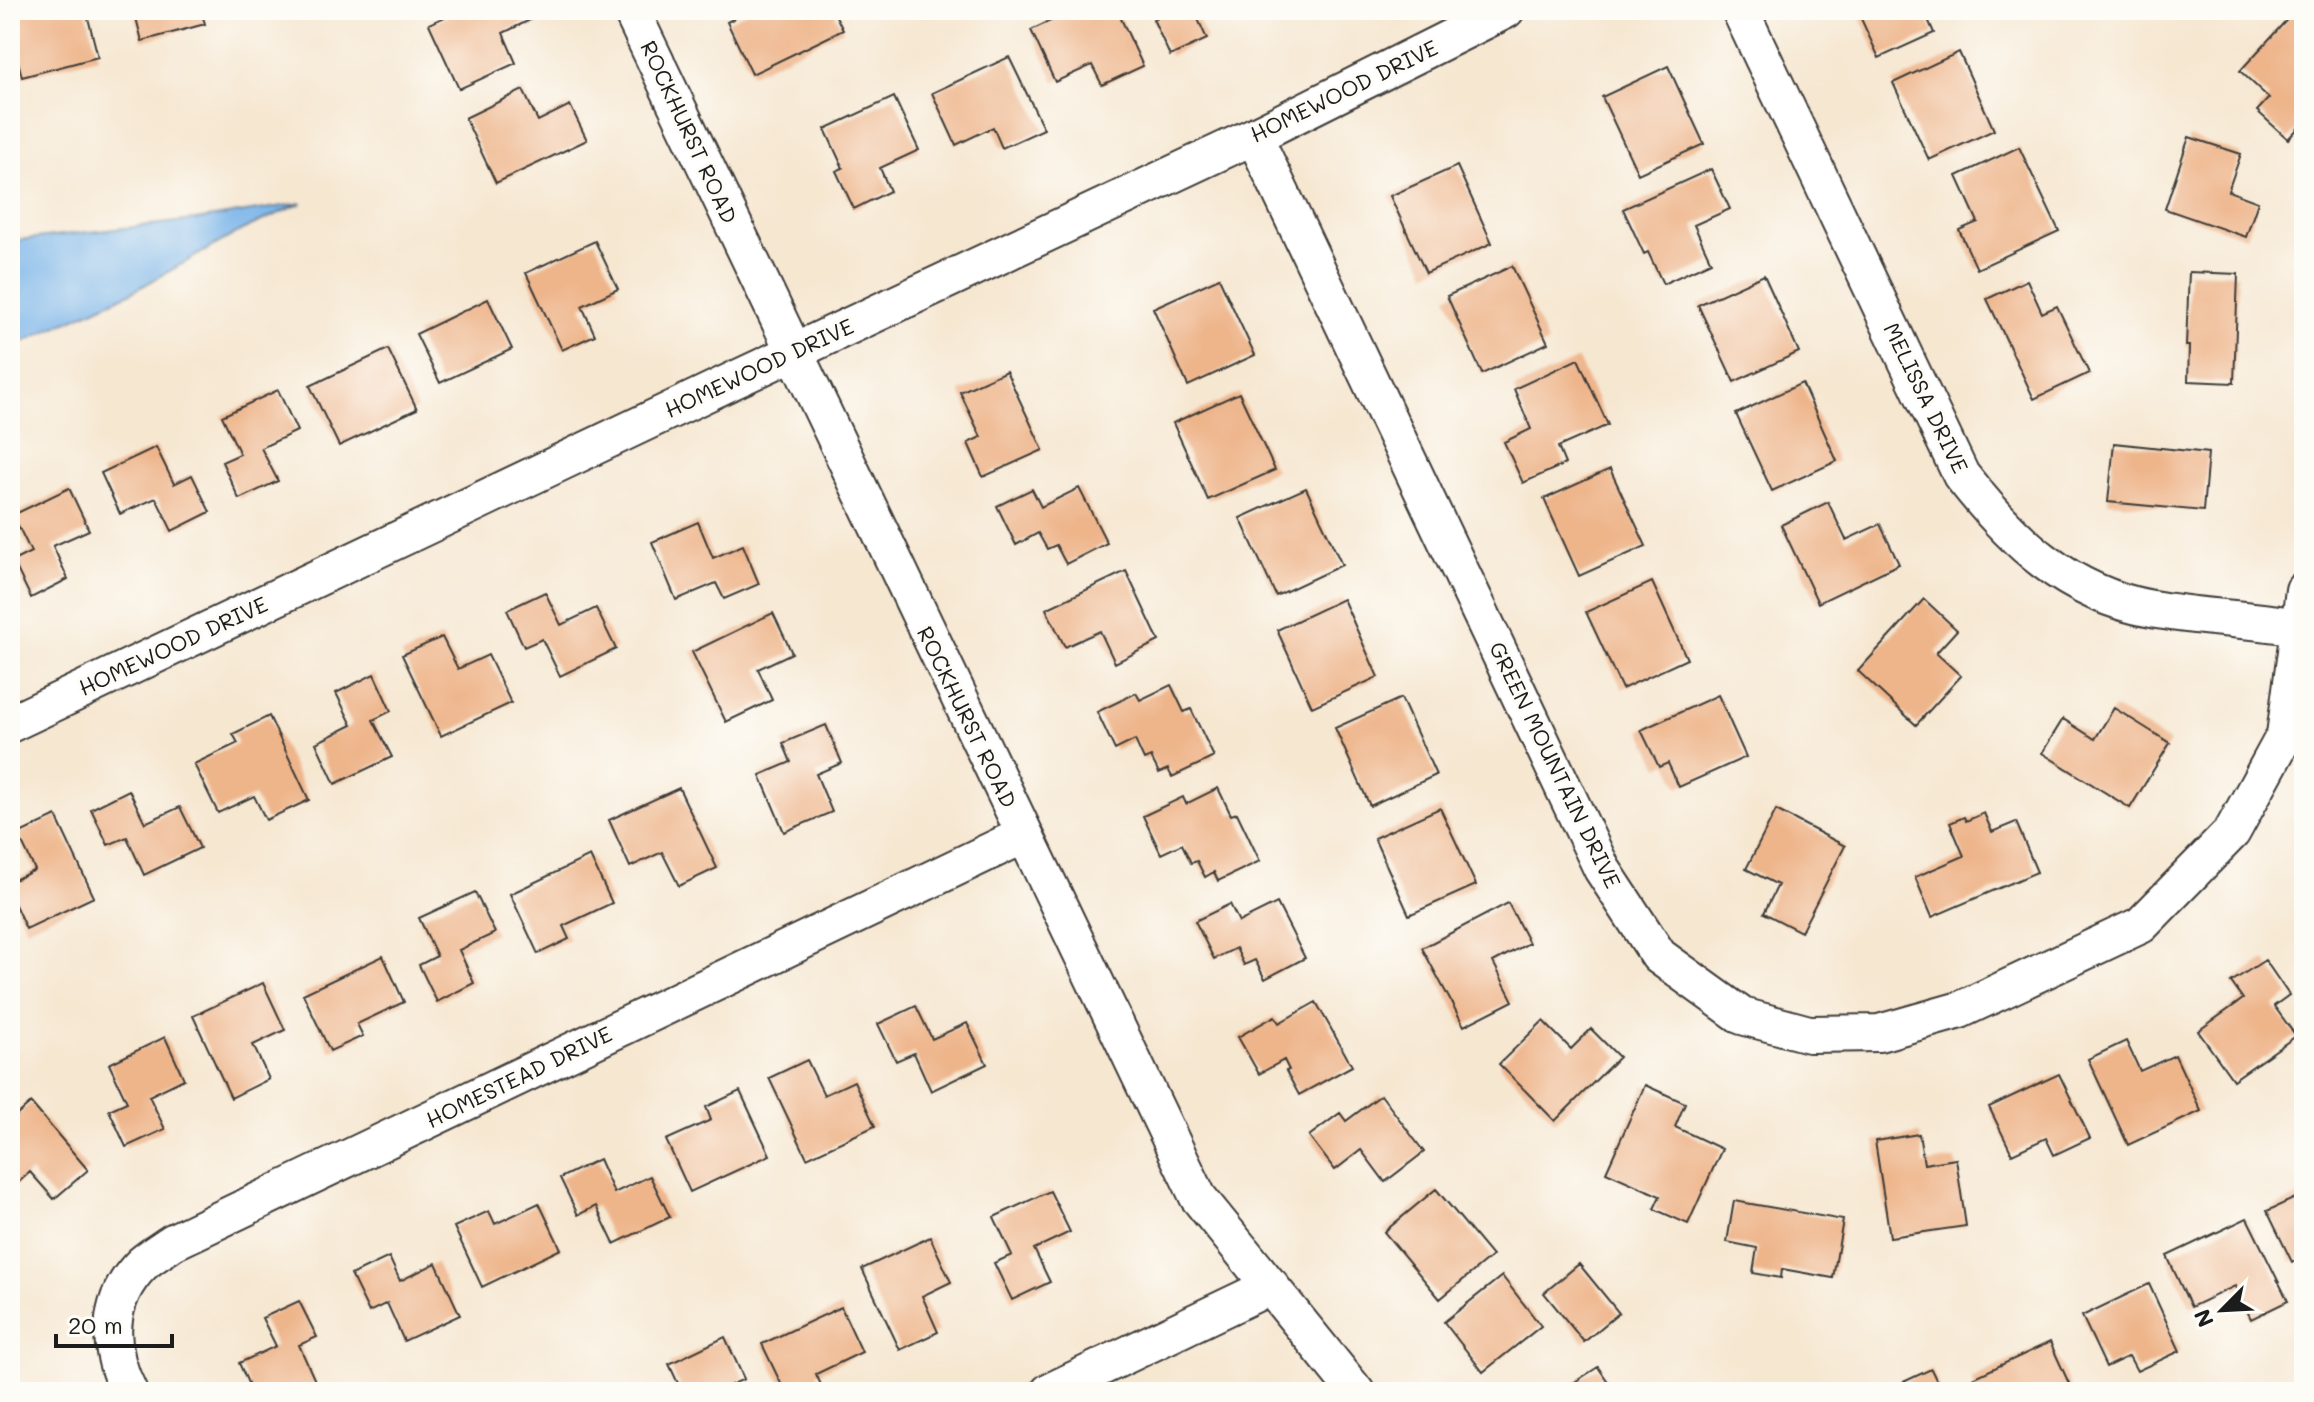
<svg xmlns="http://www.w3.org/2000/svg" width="2314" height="1402" viewBox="0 0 2314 1402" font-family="Mali,sans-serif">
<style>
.water{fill:#77b2e8;stroke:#4a6782;stroke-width:2}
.building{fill:#eeb58b}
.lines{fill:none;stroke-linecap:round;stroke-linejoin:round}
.minor-casing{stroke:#3d3a37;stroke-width:40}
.minor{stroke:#fff;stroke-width:36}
.labels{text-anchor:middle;stroke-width:6;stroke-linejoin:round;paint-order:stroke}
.street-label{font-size:22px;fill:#1c1c1c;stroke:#fdfcf7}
</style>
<rect width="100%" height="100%" fill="#fdfcf7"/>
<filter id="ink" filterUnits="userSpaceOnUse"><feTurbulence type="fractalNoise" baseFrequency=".0125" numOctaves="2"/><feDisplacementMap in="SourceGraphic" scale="16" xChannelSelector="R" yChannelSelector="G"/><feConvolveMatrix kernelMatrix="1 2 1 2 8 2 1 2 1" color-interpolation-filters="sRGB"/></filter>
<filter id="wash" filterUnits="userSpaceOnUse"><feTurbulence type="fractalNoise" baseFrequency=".006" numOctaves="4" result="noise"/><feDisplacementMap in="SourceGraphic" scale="32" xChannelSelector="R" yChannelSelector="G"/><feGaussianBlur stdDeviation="1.8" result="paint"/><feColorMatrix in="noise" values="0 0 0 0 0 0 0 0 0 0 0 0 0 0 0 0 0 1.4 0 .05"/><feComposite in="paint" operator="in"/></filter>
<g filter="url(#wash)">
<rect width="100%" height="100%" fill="#f6e7d1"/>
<!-- water -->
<path class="water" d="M302 203 244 229 134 291 10 348V241L195 220Z"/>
<g id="blocks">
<!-- building -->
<path class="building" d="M10 10H86L98 57 22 77 10 30Z
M134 10H201L205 24 142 41Z
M460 10H526L530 20 503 33 516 63 459 89 429 24Z
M743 10H833L843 30 752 74 727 22 745 13Z
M1074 10H1117L1143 66 1102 85 1092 65 1055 82 1031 30Z
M1158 10H1211L1197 17 1207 39 1170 56 1153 19 1161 16Z
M1857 10H1924L1934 33 1879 58Z
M2292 14 2304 25V122L2288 139 2257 111 2269 98 2240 71Z
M1959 52 1994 130 1929 160 1893 83Z
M1009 57 1044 129 1002 148 993 127 956 145 932 93Z
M1668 66 1704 144 1638 174 1602 97Z
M523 90 538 121 570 105 587 140 496 183 465 118Z
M894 97 919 150 880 168 890 191 854 209 836 171 843 168 825 129Z
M2189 137 2241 154 2228 191 2258 202 2246 237 2165 209Z
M2019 147 2059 231 1977 269 1959 230 1978 222 1957 176Z
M1457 166 1492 243 1426 273 1390 196Z
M1711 169 1730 209 1694 225 1711 262 1663 284 1648 252 1644 254 1623 209Z
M595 241 618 289 582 306 595 335 562 350 526 273Z
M1512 266 1548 343 1482 374 1447 296Z
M2189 272 2238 274 2234 383 2188 381 2189 346H2186Z
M1764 275 1799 352 1734 382 1698 305Z
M1219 278 1255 355 1188 386 1153 308Z
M2027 280 2042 313 2057 306 2089 373 2034 399 1987 299Z
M488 299 512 349 440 383 416 334Z
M388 349 417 409 339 446 310 386Z
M1578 359 1608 425 1558 447 1565 464 1523 483 1504 442 1531 429 1514 389Z
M1006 371 1043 450 983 477 968 443 981 437 960 392Z
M1802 383 1837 461 1772 491 1736 414Z
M278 390 297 431 261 448 278 481 239 499 222 462 240 454 222 416Z
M1239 393 1275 470 1208 500 1173 423Z
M2114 443 2208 453 2203 511 2108 502Z
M156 447 174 484 192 475 210 512 172 531 156 498 120 514 101 473Z
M1610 469 1646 546 1579 576 1544 499Z
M69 488 89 530 53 546 68 579 31 598 13 561 31 552 13 515Z
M1079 488 1107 543 1066 564 1056 545 1047 549 1038 533 1016 545 997 506 1032 489 1041 507Z
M1306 488 1342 565 1276 596 1240 518Z
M1828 502 1846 540 1880 524 1899 564 1818 603 1781 525Z
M698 522 713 558 743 545 759 584 724 599 716 583 676 600 652 542Z
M1126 571 1159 641 1115 663 1100 631 1065 647 1046 609Z
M1652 582 1687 659 1622 689 1586 612Z
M545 592 561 625 596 608 616 649 560 676 542 639 524 647 507 610Z
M1343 599 1378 677 1312 707 1277 630Z
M1924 599 1957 630 1936 653 1961 676 1916 725 1858 671Z
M773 613 792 653 758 669 772 700 726 722 692 652Z
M442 637 458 669 488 655 511 703 441 736 402 655Z
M374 674 391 711 373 720 392 757 335 784 316 743 352 725 336 693Z
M1171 685 1184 712 1191 709 1214 757 1172 777 1168 769 1159 773 1151 757 1144 760 1135 740 1115 750 1097 712 1136 693 1140 700Z
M1718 695 1746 757 1679 787 1668 763 1659 767 1641 730Z
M1401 698 1436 775 1370 806 1335 728Z
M2114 708 2170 743 2130 808 2042 753 2063 719 2095 739Z
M269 716 309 800 266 820 254 796 218 813 194 764 238 743 233 734Z
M826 725 842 763 816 774 832 812 784 832 760 775 791 762 783 743Z
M679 788 717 868 679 886 662 852 630 867 609 820Z
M1218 788 1231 815 1237 813 1260 861 1218 881 1214 872 1205 877 1197 861 1191 863 1182 844 1161 854 1143 816 1183 797 1186 804Z
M129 790 145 823 180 807 200 848 144 875 127 837 108 845 91 809Z
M1440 808 1476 885 1409 915 1374 838Z
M1776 810 1845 846 1801 932 1764 913 1778 885 1746 869Z
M1984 813 1992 832 2016 822 2037 872 1932 917 1915 877 1964 856 1950 823 1964 817 1966 821Z
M56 816 94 897 26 929 10 894V882L35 870 18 834Z
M590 856 612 903 563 926 569 939 538 954 510 894Z
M475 892 495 933 459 950 474 983 437 1002 419 965 437 956 419 918Z
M1277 903 1305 958 1265 979 1255 960 1244 965 1236 948 1214 959 1195 921 1230 904 1239 922Z
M1508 903 1529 943 1493 962 1513 1001 1464 1026 1422 948Z
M383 956 404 1002 357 1024 363 1036 330 1051 303 994Z
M2265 960 2289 995 2274 1006 2296 1036 2233 1080 2198 1031 2243 999 2231 982Z
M263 983 285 1030 253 1045 269 1079 231 1098 193 1016Z
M1316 1002 1352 1066 1299 1095 1286 1071 1289 1070 1284 1060 1259 1074 1238 1037 1275 1016 1279 1023Z
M916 1006 932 1039 967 1023 987 1064 931 1091 914 1053 896 1061 878 1024Z
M1543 1021 1571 1049 1591 1029 1619 1057 1555 1121 1499 1064Z
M165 1037 184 1079 149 1096 165 1129 126 1147 109 1110 127 1102 109 1064Z
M2126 1041 2140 1071 2175 1055 2201 1111 2128 1145 2088 1059Z
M807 1060 824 1095 854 1081 875 1126 807 1158 769 1078Z
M2059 1074 2090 1138 2054 1155 2046 1138 2012 1154 1989 1107Z
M1645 1085 1685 1103 1675 1127 1722 1149 1688 1224 1654 1209 1660 1196 1606 1172Z
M740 1091 770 1155 690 1192 666 1140 711 1120 706 1107Z
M1381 1095 1424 1152 1385 1182 1361 1150 1335 1170 1309 1136 1340 1113 1346 1121Z
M31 1103 88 1170 54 1199 30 1172 10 1190V1121Z
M1919 1134 1924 1164 1956 1159 1966 1226 1890 1237 1875 1141Z
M599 1159 614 1193 650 1176 670 1217 614 1244 596 1206 578 1215 560 1178Z
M1436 1189 1492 1256 1440 1299 1384 1232Z
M1050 1191 1070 1232 1034 1249 1050 1282 1012 1300 994 1263 1012 1255 994 1217Z
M2304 1194V1256L2292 1262 2267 1211Z
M1734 1201 1843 1220 1833 1278 1782 1269 1781 1278 1753 1273 1757 1248 1727 1242Z
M539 1203 561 1249 482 1287 454 1227 489 1211 495 1224Z
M2247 1218 2288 1301 2251 1319 2235 1286 2191 1307 2167 1256Z
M930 1237 951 1282 922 1296 938 1332 900 1350 862 1269Z
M389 1257 400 1281 436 1263 460 1315 404 1341 387 1303 369 1312 351 1275Z
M1579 1264 1619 1313 1584 1342 1544 1293Z
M1502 1276 1541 1326 1483 1372 1444 1322Z
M2149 1284 2180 1351 2137 1371 2129 1356 2106 1367 2082 1316Z
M299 1301 317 1337 299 1345 316 1383 297 1392H252L239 1363 276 1346 262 1318Z
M841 1307 862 1352 816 1374 822 1387 812 1392H785L762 1344Z
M725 1337 744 1379 716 1392H682L669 1364Z
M2050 1342 2072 1390 2067 1392H1977L1971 1379Z
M1598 1367 1615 1392H1559Z
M1931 1369 1942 1392H1882Z"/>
</g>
</g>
<g filter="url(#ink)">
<use href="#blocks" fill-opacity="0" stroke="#3d3a37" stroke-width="2"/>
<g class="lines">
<defs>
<path id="minor" d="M631 10 1198 1197 1356 1392
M1740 10 1961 475C2012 540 2067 594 2152 609 2202 618 2254 619 2304 628
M1254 136 1602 869 1659 956 1742 1016 1809 1034 1879 1033 1960 1010 2141 925 2232 832 2285 735 2304 590
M10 724 730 382 1254 136 1506 10
M129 1392C107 1349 105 1301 142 1264 151 1256 163 1249 173 1242L1024 835
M1049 1392 1271 1286"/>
</defs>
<!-- minor casing -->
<use href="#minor" class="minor-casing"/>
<!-- minor -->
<use href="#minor" class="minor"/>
</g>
</g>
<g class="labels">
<!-- street labels -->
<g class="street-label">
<text transform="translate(1344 91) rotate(-26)" y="8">HOMEWOOD DRIVE</text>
<text transform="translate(689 132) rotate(65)" y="8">ROCKHURST ROAD</text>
<text transform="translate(759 368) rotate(-25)" y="8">HOMEWOOD DRIVE</text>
<text transform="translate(1926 398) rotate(64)" y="8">MELISSA DRIVE</text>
<text transform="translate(173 646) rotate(-25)" y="8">HOMEWOOD DRIVE</text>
<text transform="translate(967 717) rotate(64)" y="8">ROCKHURST ROAD</text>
<text transform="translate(1555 765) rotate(64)" y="8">GREEN MOUNTAIN DRIVE</text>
<text transform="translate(519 1077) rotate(-26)" y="8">HOMESTEAD DRIVE</text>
</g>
</g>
<!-- margin -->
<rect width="2314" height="1402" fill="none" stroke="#fdfcf7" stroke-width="40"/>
<!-- north arrow -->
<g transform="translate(2222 1310) rotate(246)" stroke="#fdfcf7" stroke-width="6" paint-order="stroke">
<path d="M0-6L14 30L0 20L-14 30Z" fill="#1c1c1c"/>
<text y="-12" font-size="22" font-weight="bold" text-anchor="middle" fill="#1c1c1c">N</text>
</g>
<!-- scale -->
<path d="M56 1334v12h116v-12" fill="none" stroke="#1c1c1c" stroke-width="4"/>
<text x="68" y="1334" font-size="24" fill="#1c1c1c" stroke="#fdfcf7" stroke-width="6" paint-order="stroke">20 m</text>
</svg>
